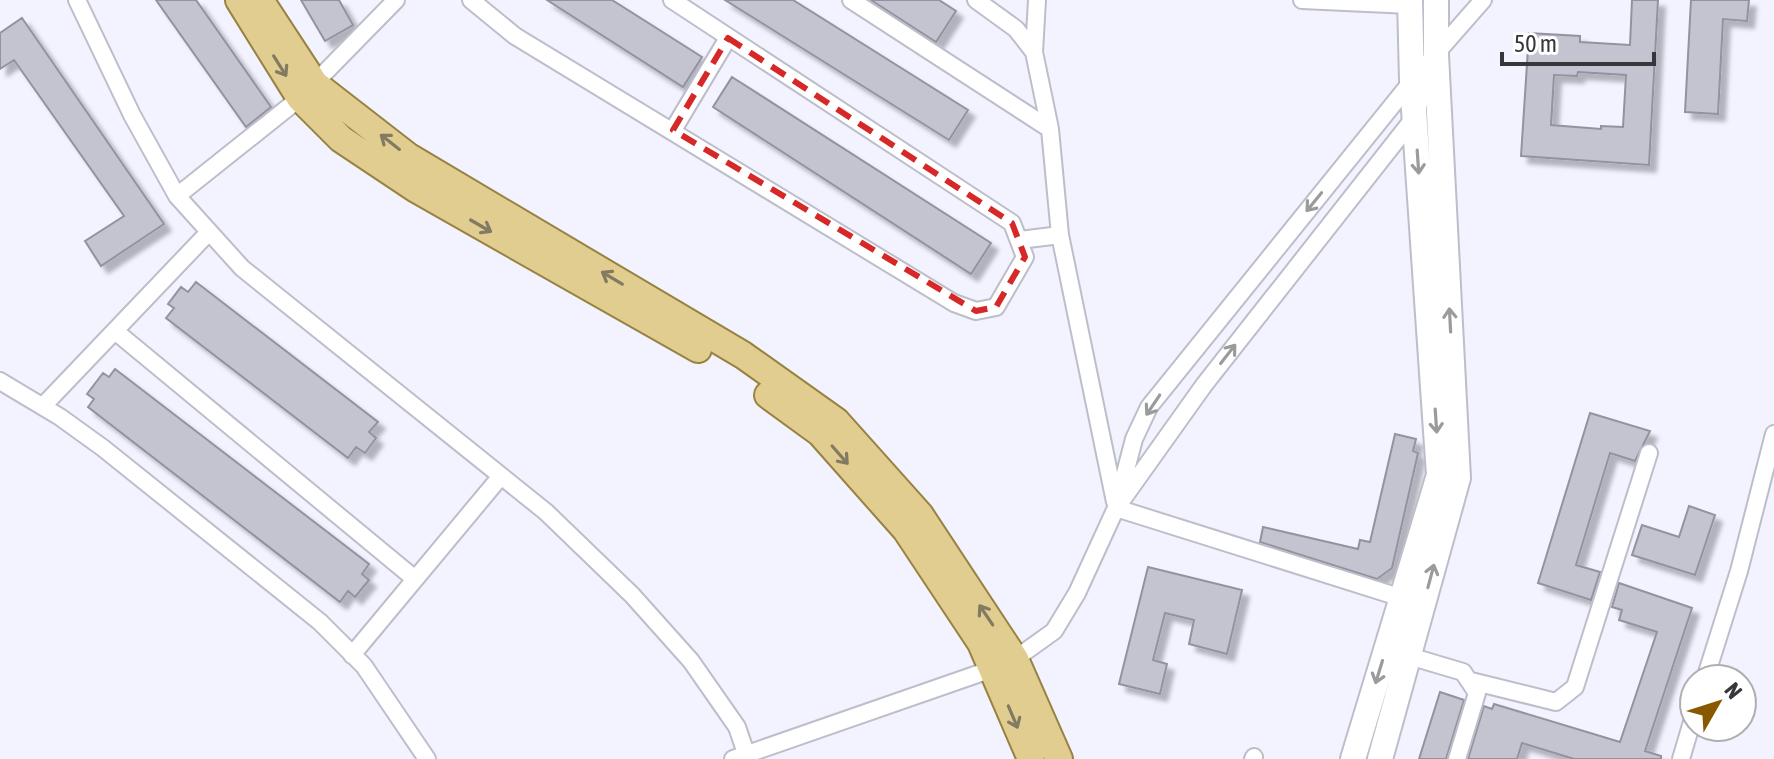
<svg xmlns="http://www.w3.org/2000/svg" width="1774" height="759" viewBox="0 0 1774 759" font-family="'Asap Condensed',sans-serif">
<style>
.building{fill:#c3c4cf;stroke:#92939e;stroke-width:2;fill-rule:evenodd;filter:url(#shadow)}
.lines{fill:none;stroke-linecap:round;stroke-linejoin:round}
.minor-casing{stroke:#bcbec9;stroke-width:20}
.secondary-casing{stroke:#bcbec9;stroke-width:28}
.primary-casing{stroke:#988242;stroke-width:30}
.minor{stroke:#fff;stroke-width:16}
.secondary{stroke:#fff;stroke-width:24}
.primary{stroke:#e0cd8f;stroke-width:26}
.oneway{stroke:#827a61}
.oneway2{stroke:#9a9b9d}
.marked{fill:none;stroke:#d62828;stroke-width:6;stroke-dasharray:16 10;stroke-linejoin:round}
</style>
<defs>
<filter id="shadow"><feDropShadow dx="7" dy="7" stdDeviation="2" flood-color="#0004"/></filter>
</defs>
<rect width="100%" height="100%" fill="#f2f3ff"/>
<!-- building -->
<path class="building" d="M156 0H196L271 107 246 127Z
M301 0H339L353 25 325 41Z
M547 0H612L702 57 683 87Z
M725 0H793L968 110 949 140Z
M871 0H939L956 11 936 42Z
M1632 0H1658L1649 165 1521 156 1529 33 1580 36V42L1630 45ZM1578 72 1626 75 1623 127 1601 126V129L1551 125 1554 75 1577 76Z
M1691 0H1749L1747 21 1723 19 1718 114 1685 112Z
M22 18 164 224 101 266 85 241 124 216 14 60 0 69V33Z
M732 77 991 243 971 274 713 107Z
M196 282 378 422 369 432 376 438 365 453 356 447 348 458 166 318 174 308 168 304 181 287 188 292Z
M115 369 369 564 362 574 369 580 355 597 348 591 340 602 88 407 94 399 87 394 103 373 109 377Z
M1590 413 1650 431 1635 461 1610 453 1576 565 1600 572 1591 600 1538 583Z
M1395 434 1416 439 1413 451 1418 453 1392 568 1377 579 1260 542 1263 527 1358 549 1360 540 1370 542Z
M1689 506 1715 515 1695 575 1632 555 1642 525 1679 537Z
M1148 567 1242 590 1227 654 1189 644 1194 620 1165 613 1153 660 1167 664 1160 694 1119 684Z
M1619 583 1692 608 1645 751 1661 756V759H1574L1522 743 1517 759H1468L1484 706 1492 709 1494 704 1620 742 1657 632 1619 620 1622 610 1612 607Z
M1440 692 1464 700 1446 759H1419Z"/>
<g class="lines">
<defs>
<path id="minor" d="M77 0 132 115 177 196 242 268 546 512 632 595 691 661 737 727 748 759
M471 0 515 36 954 303 976 311 996 307 1025 257 1012 223 672 0
M851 0 1050 129
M976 0 1016 29 1034 52 1050 129 1060 235 1115 502
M1302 0 1410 5
M1034 52 1037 0
M673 130 728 38
M177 196 300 98 396 0
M1020 240 1060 235
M115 331 415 579
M0 381 60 417 103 448 320 622 364 666 427 759
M43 406 209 232
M1122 500 1204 385 1414 118 1432 65
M1116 508 1402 598
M352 655 501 476
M1409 656 1463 672 1477 693 1457 759
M1705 679 1739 571 1774 434
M1471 681 1556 702 1575 687 1649 453
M733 759 992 669 1015 659 1054 631 1077 593 1116 508 1134 439 1149 407 1412 81 1483 0
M1253 759 1254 757
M1681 759 1694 715"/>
<path id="secondary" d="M1353 759 1439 475 1412 81 1410 0
M1380 759 1458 478 1436 55V0"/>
<path id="primary" d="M239 0 300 98 341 139 416 189 698 349
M260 0 315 84 409 157 743 355 836 421 920 515 999 635 1015 659 1059 759
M768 395 820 433 906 530 981 643 1031 759"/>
</defs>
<!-- minor casing -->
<use href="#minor" class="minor-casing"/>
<!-- secondary casing -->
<use href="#secondary" class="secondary-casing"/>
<!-- primary casing -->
<use href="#primary" class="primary-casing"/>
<!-- minor -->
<use href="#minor" class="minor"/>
<!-- secondary -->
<use href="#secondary" class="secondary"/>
<!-- primary -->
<use href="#primary" class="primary"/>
</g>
<!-- one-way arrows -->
<defs><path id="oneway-shaft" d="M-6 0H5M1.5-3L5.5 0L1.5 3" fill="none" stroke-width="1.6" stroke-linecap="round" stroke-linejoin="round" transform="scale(2)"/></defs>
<g class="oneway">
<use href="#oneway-shaft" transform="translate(280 66) rotate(58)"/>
<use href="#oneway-shaft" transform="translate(390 142) rotate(-142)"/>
<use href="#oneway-shaft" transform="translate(481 226) rotate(30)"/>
<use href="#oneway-shaft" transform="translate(612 278) rotate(-149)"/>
<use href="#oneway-shaft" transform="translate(840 455) rotate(49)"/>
<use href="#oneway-shaft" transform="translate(986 615) rotate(-124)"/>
<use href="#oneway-shaft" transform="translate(1013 717) rotate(67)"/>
</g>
<g class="oneway2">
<use href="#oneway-shaft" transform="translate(1418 162) rotate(86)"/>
<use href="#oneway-shaft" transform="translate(1314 202) rotate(129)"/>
<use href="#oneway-shaft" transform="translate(1450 320) rotate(-93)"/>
<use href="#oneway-shaft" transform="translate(1228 354) rotate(-52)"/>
<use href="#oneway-shaft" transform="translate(1153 405) rotate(124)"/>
<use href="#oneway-shaft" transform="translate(1436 421) rotate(86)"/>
<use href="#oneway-shaft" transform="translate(1431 576) rotate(-75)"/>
<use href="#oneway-shaft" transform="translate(1379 672) rotate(107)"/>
</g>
<!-- marked area -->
<path class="marked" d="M728 38 1012 223 1025 257 996 307 976 311 673 130Z"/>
<!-- north arrow -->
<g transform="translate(1718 703) rotate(51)"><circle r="38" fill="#ffffff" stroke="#afafb1" stroke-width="2"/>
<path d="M0-6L14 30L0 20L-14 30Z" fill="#895900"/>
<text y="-12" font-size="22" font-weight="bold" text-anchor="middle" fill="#36373b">N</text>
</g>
<!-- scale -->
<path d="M1502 52v12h152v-12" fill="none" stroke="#36373b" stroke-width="4"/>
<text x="1514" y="52" font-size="24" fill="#36373b" stroke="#ffffff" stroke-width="6" paint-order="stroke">50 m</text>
</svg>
